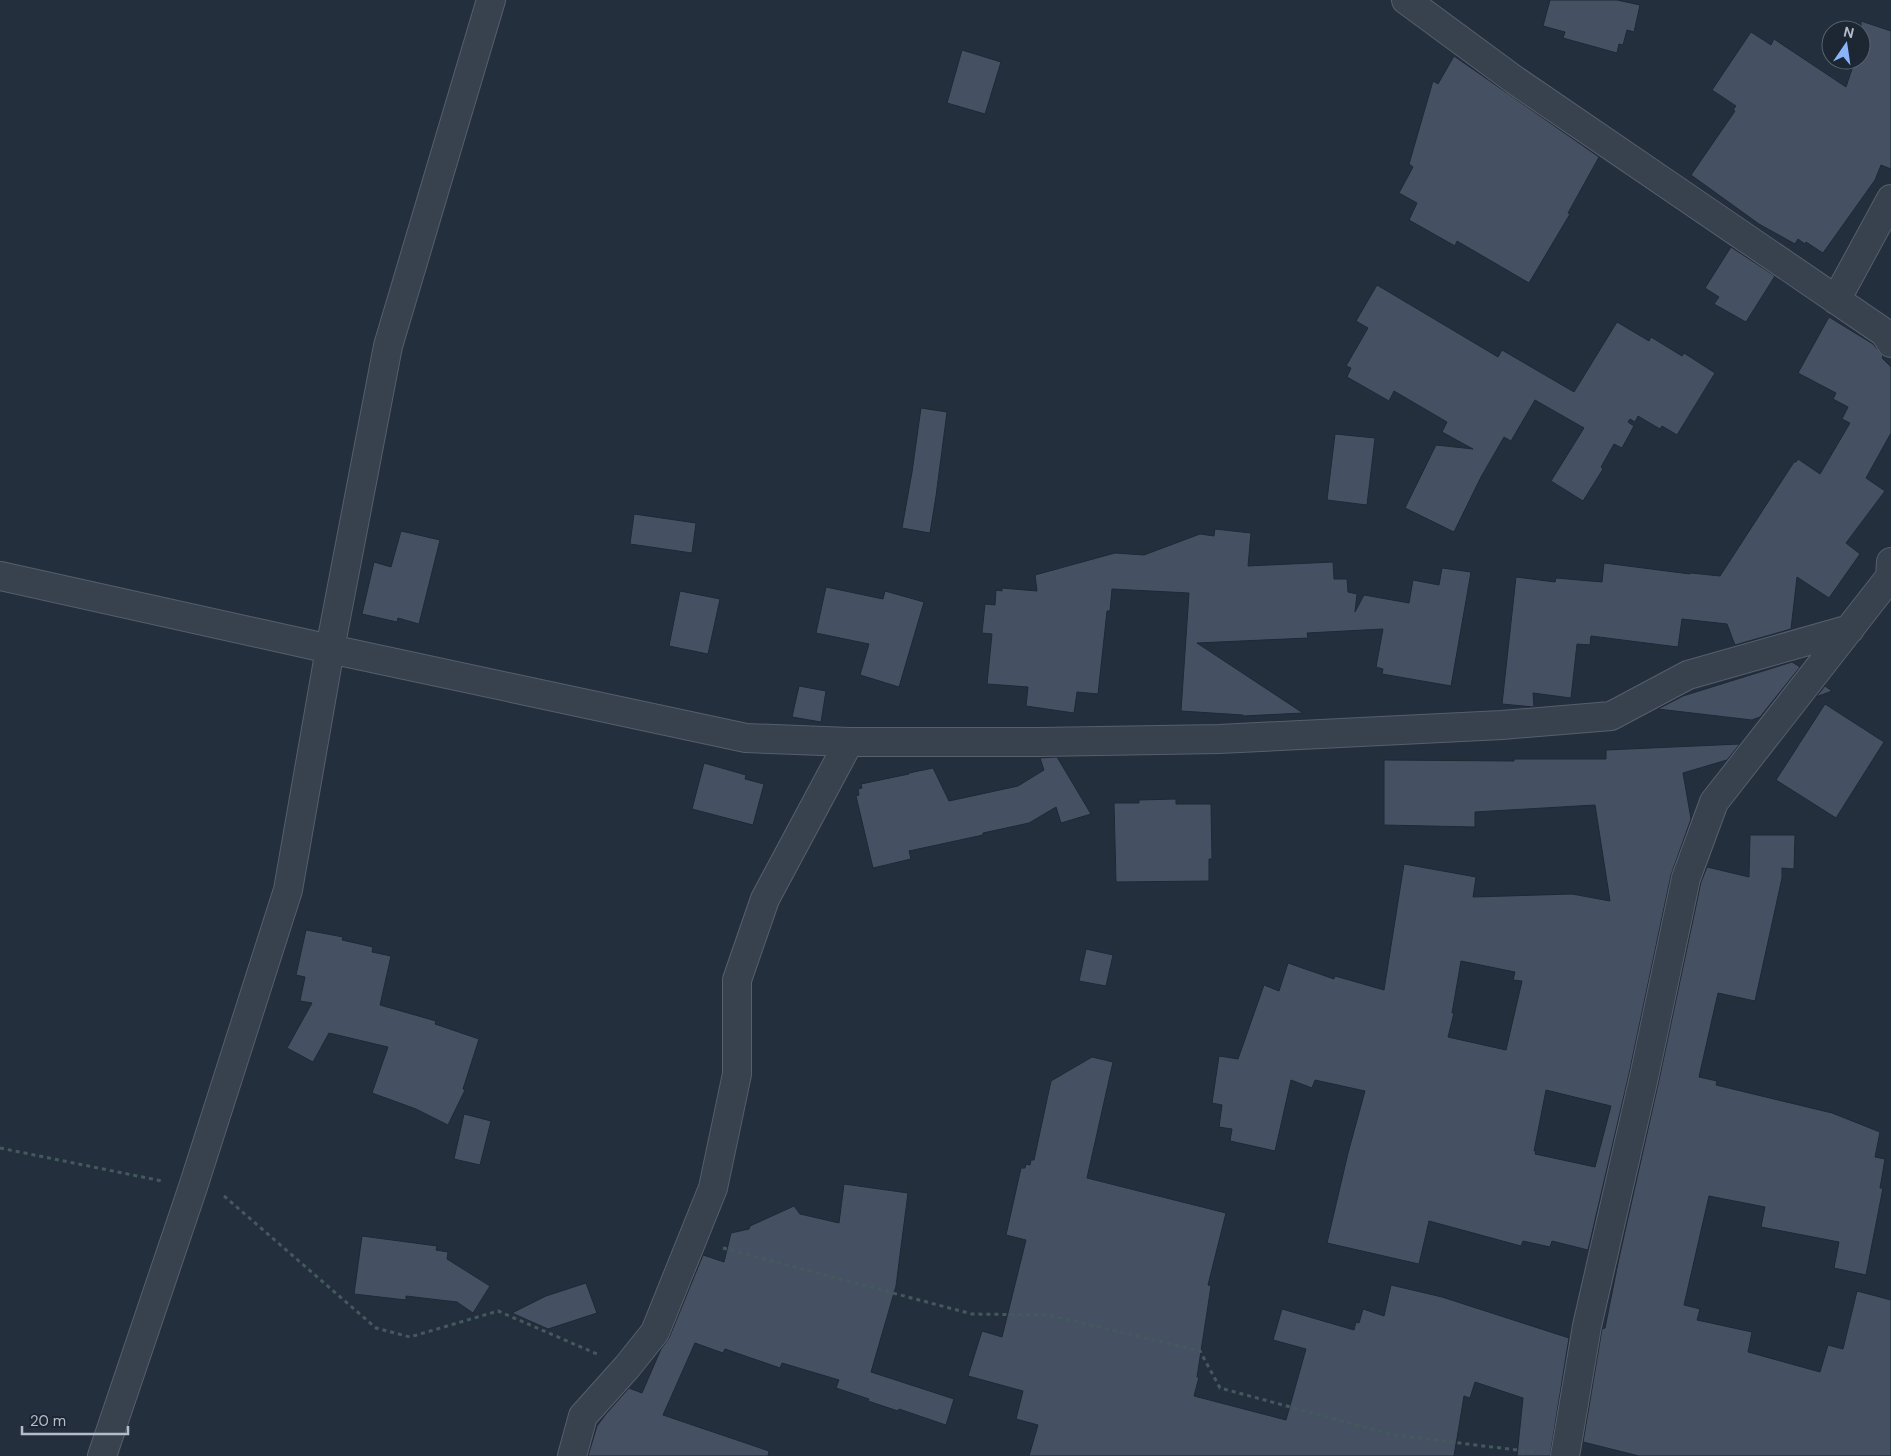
<svg xmlns="http://www.w3.org/2000/svg" width="1891" height="1456" viewBox="0 0 1891 1456" font-family="'DM Sans',sans-serif">
<style>
.building{fill:#455162;stroke:#1f2835;fill-rule:evenodd}
.lines{fill:none;stroke-linecap:round;stroke-linejoin:round}
.minor-casing{stroke:#565f6c;stroke-width:30}
.path{stroke:#44595c;stroke-width:3;stroke-dasharray:4 4;stroke-linecap:butt}
.minor{stroke:#38414e;stroke-width:28}
</style>
<rect width="100%" height="100%" fill="#242f3e"/>
<!-- building -->
<path class="building" d="M1550 0H1617L1640 5 1634 32 1627 30 1623 45 1619 44 1617 53 1563 38 1565 32 1543 26Z
M1861 21 1891 31V169L1881 165 1875 180 1823 253 1806 242 1805 244 1798 239 1795 244 1759 224 1691 175 1735 111 1733 110 1736 106 1712 90 1751 32 1771 45 1774 39 1846 87 1855 60H1861Z
M962 50 1001 62 985 114 947 103Z
M1454 56 1599 157 1568 213 1570 214 1529 283 1457 241 1455 246 1409 220 1417 203 1399 193 1413 167 1409 164 1433 81 1438 84Z
M1731 247 1775 276 1746 322 1714 304 1719 297 1705 288Z
M1377 285 1498 357 1502 350 1574 392 1617 322 1649 341 1651 337 1682 356 1684 353 1715 373 1677 435 1662 426 1660 429 1638 416 1635 422 1630 419 1628 422 1634 426 1622 448 1614 444 1601 467 1603 469 1583 501 1551 481 1584 428 1535 400 1511 441 1504 437 1481 477 1454 532 1405 508 1436 445 1473 449 1442 432 1447 422 1394 391 1389 401 1347 377 1351 368 1346 366 1368 328 1356 321Z
M1829 317 1873 344 1883 356 1882 358 1891 367V433L1866 478 1885 491 1846 543 1860 554 1829 598 1797 577 1791 629 1735 645 1727 624 1682 619 1678 647 1591 636 1590 645 1577 644 1571 698 1533 693 1534 707 1502 704 1516 577 1555 582 1556 578 1602 582 1604 563 1690 574 1691 573 1720 576 1794 462H1796L1798 459 1820 474 1850 423 1842 419 1848 407 1833 399 1836 393 1798 373Z
M921 408 947 412 936 496 930 533 902 528 912 472Z
M1335 434 1375 438 1367 505 1327 500Z
M634 514 696 523 692 553 630 544Z
M1215 529 1251 533 1248 566 1333 562 1334 579H1347L1348 592 1357 594 1355 612 1364 595 1409 603 1413 580 1439 585 1442 568 1471 572 1451 686 1382 674 1383 669 1376 667 1383 629 1307 633 1308 638 1197 643 1303 713 1243 716V715L1181 711 1189 593 1112 589 1110 611H1107L1098 694 1077 692 1074 713 1026 706 1028 687 987 684 992 634 982 633 985 604 995 605 996 590 1002 591V588L1037 591 1035 575 1115 553 1144 555 1200 534 1214 536Z
M401 531 440 540 419 624 398 618 397 622 362 614 374 562 391 567Z
M826 587 883 599 885 591 924 602 899 687 860 675 869 644 816 633Z
M680 591 720 599 708 654 669 646Z
M1792 662 1800 667 1760 717 1752 720 1658 709 1683 696Z
M799 686 826 691 821 722 792 717Z
M1825 686 1832 691 1816 697Z
M1825 704 1884 742 1836 818 1776 780Z
M1740 744 1727 760 1683 773 1691 819 1671 875 1629 1074 1588 1250 1552 1241 1550 1247 1523 1241 1521 1246 1429 1221 1419 1264 1327 1243 1348 1153 1365 1091 1315 1080 1312 1088 1291 1080 1275 1151 1230 1141 1232 1129 1219 1127 1222 1105 1212 1103 1219 1056 1238 1059 1264 985 1279 991 1288 963 1334 979 1335 976 1384 990 1404 864 1476 877 1473 897 1572 894 1610 901 1595 805 1475 812V827L1384 825V760L1514 761V759H1606V750ZM1461 961 1515 972 1513 980 1522 981 1506 1050 1448 1037 1454 1013H1452ZM1546 1090 1611 1106 1595 1167 1535 1154 1536 1151H1534Z
M1057 757 1091 814 1061 823 1056 807 1029 823 983 833V835L909 851 911 859 873 868 856 796 859 795 858 789 862 788 861 784 909 774V773L933 768 949 801 1018 786 1044 770 1040 758Z
M704 763 746 775 745 779 764 784 753 825 692 809Z
M1176 799V804H1211L1212 859H1209V881L1116 882 1114 803H1139V800Z
M1750 835H1795L1794 869 1782 868V878L1755 1001 1718 993 1699 1077 1717 1081 1716 1085 1832 1113 1880 1132 1875 1157 1885 1159 1880 1188H1883L1866 1275 1834 1268 1839 1242 1761 1227 1765 1207 1709 1196 1684 1305 1700 1309 1697 1320 1752 1332 1748 1352 1820 1372 1828 1345 1843 1349 1857 1291 1891 1300V1456H1639L1583 1442 1602 1329 1605 1328 1619 1258 1659 1080 1701 882 1707 867 1749 877Z
M306 930 343 937 342 940 373 947 372 952 391 956 380 1005 436 1021 435 1024 479 1039 463 1089 465 1090 448 1125 416 1109 372 1093 388 1047 329 1033 313 1062 287 1048 312 1003 300 1001 305 977 296 975Z
M1086 949 1113 955 1106 986 1079 981Z
M1092 1057 1113 1062 1087 1178 1226 1213 1208 1285 1211 1286 1197 1377H1199L1194 1396 1286 1420 1306 1349 1273 1340 1282 1309 1354 1330 1356 1322 1359 1323 1363 1309 1384 1316 1391 1285 1442 1297 1569 1338 1550 1456H1517L1523 1398 1475 1382 1470 1398 1464 1396 1454 1456H1029L1038 1425 1016 1419 1023 1391 968 1376 982 1331 1002 1337 1026 1240 1006 1235 1021 1168H1025L1026 1164 1030 1165 1031 1160H1034L1051 1081Z
M464 1114 491 1121 480 1165 454 1159Z
M844 1184 908 1193 896 1286 871 1372 954 1399 946 1425 899 1409 898 1411 868 1401 869 1399 836 1388 839 1380 782 1363 780 1368 725 1349 723 1353 695 1343 663 1415 769 1451 768 1456H588L597 1426 606 1414 629 1388 642 1393 661 1349 669 1338 703 1255 724 1262 731 1233 749 1229 750 1226 794 1206 800 1214 839 1223Z
M362 1236 437 1246 436 1250 448 1252 447 1259 490 1286 473 1313 457 1302 406 1296V1300L354 1294Z
M586 1283 597 1313 548 1329 512 1313 546 1296Z"/>
<g class="lines">
<defs>
<path id="minor" d="M1406 0 1516 81 1885 333 1891 343
M1836 300 1891 199
M0 576 330 649 746 738 849 742H1040L1219 739 1502 725 1611 716 1688 675 1850 629
M102 1456 193 1187 288 890 330 649 388 346 491 0
M572 1456 583 1416 627 1367 655 1332 713 1188 737 1074V980L765 899 849 742
M1565 1456 1587 1326 1644 1077 1686 878 1714 802 1890 577 1891 562"/>
</defs>
<!-- minor casing -->
<use href="#minor" class="minor-casing"/>
<!-- path -->
<path class="path" d="M0 1148 162 1181
M224 1196 376 1328 410 1337 498 1311 597 1354
M723 1248 972 1314 1049 1315 1200 1351 1220 1388 1394 1435 1533 1452"/>
<!-- minor -->
<use href="#minor" class="minor"/>
</g>
<!-- north arrow -->
<g transform="translate(1846 45) rotate(13)"><circle r="24" fill="#1d2633" stroke="#59626f"/>
<path d="M0-4L9 19L0 12L-9 19Z" fill="#8ab4f8"/>
<text y="-8" font-size="14" font-weight="bold" text-anchor="middle" fill="#b4bcc9">N</text>
</g>
<!-- scale -->
<path d="M22 1426v8h106v-8" fill="none" stroke="#b4bcc9" stroke-width="2.5"/>
<text x="30" y="1426" font-size="15" fill="#b4bcc9" stroke="#1d2633" stroke-width="4" paint-order="stroke">20 m</text>
</svg>
